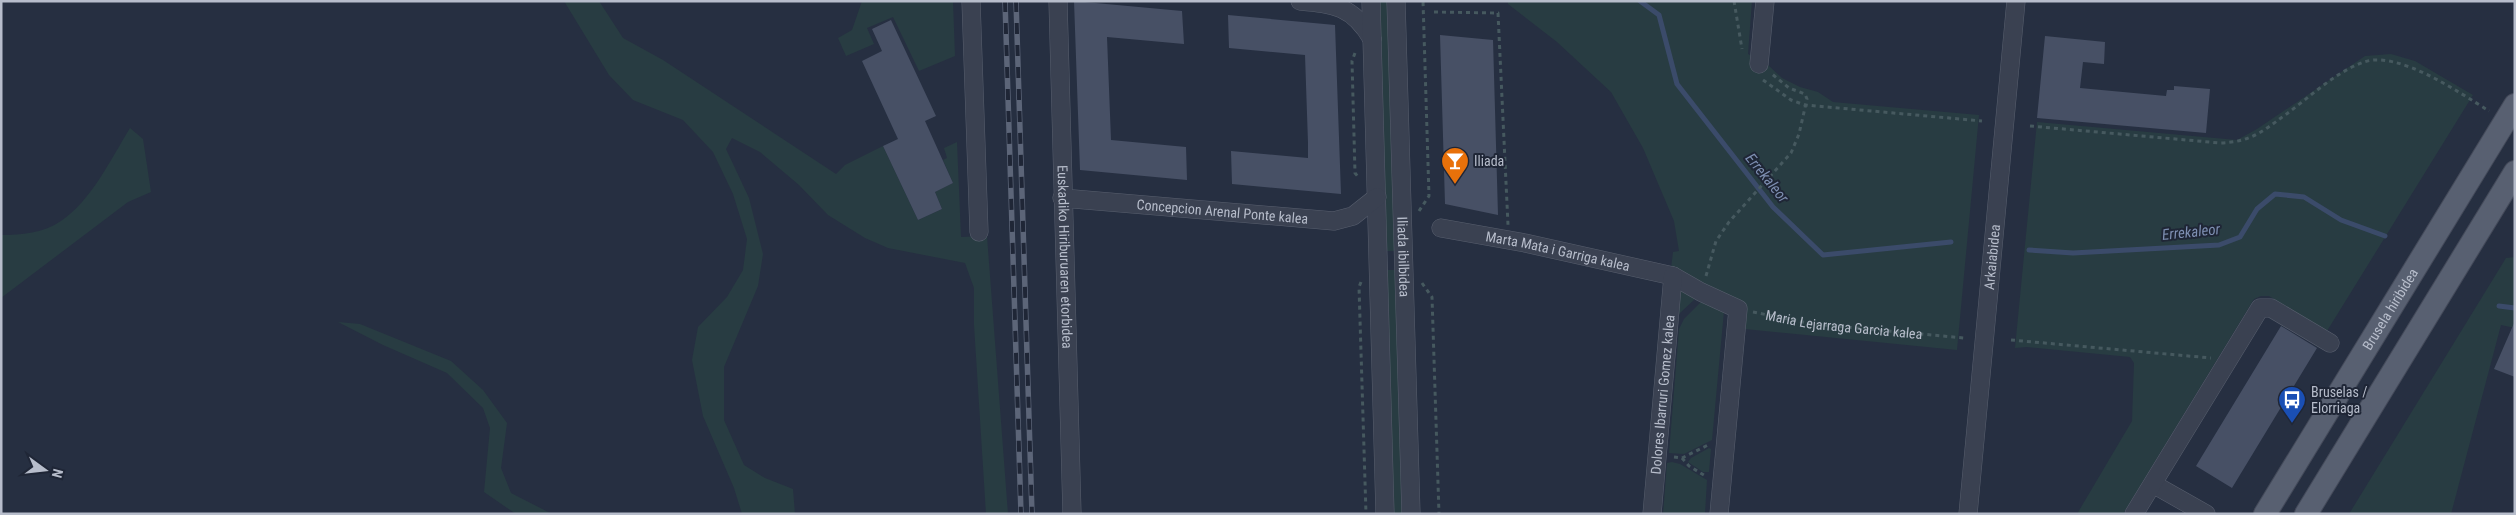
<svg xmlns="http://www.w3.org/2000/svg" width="2516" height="515" viewBox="0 0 2516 515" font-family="'Roboto Condensed',sans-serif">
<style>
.green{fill:#283c42}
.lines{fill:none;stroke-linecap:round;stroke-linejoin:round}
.stream{stroke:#3b4b6a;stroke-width:5}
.building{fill:#475065}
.minor-casing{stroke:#585f6e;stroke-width:19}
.major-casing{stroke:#444a5a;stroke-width:24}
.path{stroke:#46595f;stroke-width:3;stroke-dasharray:4 4;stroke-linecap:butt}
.minor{stroke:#3a4151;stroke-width:18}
.major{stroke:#586071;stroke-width:22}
.rail-casing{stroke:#5c6578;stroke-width:5.5}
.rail{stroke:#1f2636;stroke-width:4;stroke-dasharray:11;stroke-linecap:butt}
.labels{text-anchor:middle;stroke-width:4;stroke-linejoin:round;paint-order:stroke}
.poi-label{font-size:14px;fill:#b7bdcb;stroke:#1f2636;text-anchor:start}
.street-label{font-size:14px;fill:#b7bdcb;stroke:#1f2636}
.water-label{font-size:15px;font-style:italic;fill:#7e8fb2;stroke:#1f2636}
</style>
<rect width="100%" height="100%" fill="#262f41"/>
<!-- green -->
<path class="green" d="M564 1H599L623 38 663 60 836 174 845 165 883 146 918 220 942 209 935 192 953 183 943 160 947 158 944 148 957 142 961 237 987 236 1008 514H986L974 325V288L965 263 888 248 865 238 828 215 799 185 760 152 732 138 726 149 749 198 763 254 758 286 724 367V420L744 465 765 478 793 489 795 514H742L734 488 703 416 692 360 698 327 727 297 743 270 747 239 733 194 713 152 683 120 633 100 609 75Z
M862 1H953L955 56 919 71 893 17 867 28 874 44 846 56 838 38 852 30Z
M1378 1H1388L1396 251H1386Z
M1508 1H1752L1748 54 1768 65 1782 78 1800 87 1818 92 1833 102 1979 115 1957 350 1745 329V318L1724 311 1712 440 1684 454 1669 453 1679 329 1684 319 1702 301 1696 298 1680 313 1674 322 1671 268 1673 252 1679 251 1674 221 1643 148 1611 92 1557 42 1508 4Z
M2391 54 2415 61 2473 95 2327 331 2269 296H2261L2254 299 2123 514H2077L2132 421 2134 363 2130 357 2027 347 2015 348 2037 122 2237 140 2257 129 2365 56Z
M130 128 143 139 151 192 128 202 1 298V235C21 235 44 233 61 221 91 201 111 159 130 128Z
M2515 257V328L2501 325 2451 514H2349L2506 258Z
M1387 270H1396L1403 514H1394Z
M338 322 360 324 451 361 483 390 507 423 501 468 511 493 552 514H516L484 492 490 428 483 408 447 373 383 345Z
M1709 448 1711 449 1709 472H1703L1688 462 1691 458Z
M1672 462 1680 464 1707 480 1705 514H1663L1667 463Z"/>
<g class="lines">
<!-- stream -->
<path class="stream" d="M1640 1 1659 15 1677 84 1773 207 1823 255 1951 242
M2029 250 2073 253 2219 245 2240 237 2257 209 2275 194 2304 197 2341 220 2385 236
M2499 306 2515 308"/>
</g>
<!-- building -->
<path class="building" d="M1074 1 1182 11 1184 44 1107 37 1111 140 1186 147 1187 180 1080 170Z
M1228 15 1335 25 1341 194 1232 184 1231 151 1308 158V143L1305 55 1229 48Z
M891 20 936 116 925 121 953 183 935 192 942 209 918 220 883 146 898 139 862 61 882 51 872 29Z
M1440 35 1493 40 1498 215 1445 204Z
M2045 36 2105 42 2104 64 2083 62 2080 88 2166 96 2167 90H2174V86L2210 89 2206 133 2037 118Z
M2515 321V377L2494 369Z
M2281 326 2317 348 2232 488 2196 466Z"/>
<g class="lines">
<defs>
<g id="minor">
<path d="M971 1 979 232"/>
<path id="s2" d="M1058 1 1072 514"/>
<path d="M1300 1C1334 4 1353 6 1372 39"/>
<path d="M1371 1 1385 514"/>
<path id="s3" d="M1396 1 1411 514"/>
<path d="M1759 64 1765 1"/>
<path id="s4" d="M1062 198 1334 221 1353 216 1377 197"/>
<path id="s5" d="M1441 228 1525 243 1673 276 1701 292 1738 309 1719 514"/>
<path d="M2153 484 2206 514"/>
<path id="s6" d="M1652 514 1673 276"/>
<path id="s7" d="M1968 514 2016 1"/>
<path d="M2134 514 2260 308H2271L2330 343"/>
</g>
<g id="major">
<path id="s8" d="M2265 514 2515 105"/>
<path d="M2306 514 2515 172"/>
</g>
</defs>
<!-- minor casing -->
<use href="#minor" class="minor-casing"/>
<!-- major casing -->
<use href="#major" class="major-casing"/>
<!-- path -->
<g class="path">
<path d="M1734 1 1742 49"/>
<path d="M1434 12 1498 13 1508 225"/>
<path d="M1355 53 1352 61 1355 173 1359 178"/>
<path d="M1763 80 1791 100 1805 105 1982 121"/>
<path d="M2030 126 2220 143C2249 142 2261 133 2285 115 2309 98 2335 72 2364 62 2398 50 2460 93 2489 111"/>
<path d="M1419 211 1429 196 1423 1"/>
<path d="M1706 276 1716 241 1729 222 1791 153 1799 134 1807 99 1805 94 1789 88 1772 74"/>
<path d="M1361 282 1359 287 1366 514"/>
<path d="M1422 283 1432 297 1439 514"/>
<path id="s1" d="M1753 312 1813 324 1964 338"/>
<path d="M2011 340 2211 358"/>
<path d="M1674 457 1682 458 1708 445"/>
<path d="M1682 458 1689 466 1707 477"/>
</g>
<!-- minor -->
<use href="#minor" class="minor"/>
<!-- major -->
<use href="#major" class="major"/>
<defs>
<path id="rail" d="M1005 1 1021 514
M1016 1 1032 514"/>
</defs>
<!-- rail casing -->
<use href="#rail" class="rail-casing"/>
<!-- rail -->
<use href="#rail" class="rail"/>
</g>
<!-- icons -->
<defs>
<symbol id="bar-pin" viewBox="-11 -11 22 30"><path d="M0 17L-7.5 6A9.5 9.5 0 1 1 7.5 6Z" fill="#e8710a" stroke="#1f2636"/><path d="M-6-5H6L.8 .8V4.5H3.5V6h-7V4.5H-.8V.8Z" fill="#fff"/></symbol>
<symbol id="bus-pin" viewBox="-11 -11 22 30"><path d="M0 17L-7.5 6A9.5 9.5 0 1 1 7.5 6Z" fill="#1a4fb4" stroke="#1f2636"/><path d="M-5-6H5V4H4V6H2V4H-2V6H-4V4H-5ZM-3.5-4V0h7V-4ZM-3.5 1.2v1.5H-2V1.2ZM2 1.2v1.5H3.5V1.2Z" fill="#fff"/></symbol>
</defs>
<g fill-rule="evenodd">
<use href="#bar-pin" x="1439" y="145" width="32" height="43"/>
<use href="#bus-pin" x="2276" y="384" width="32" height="43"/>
</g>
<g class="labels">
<!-- poi labels -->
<g class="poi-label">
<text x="1474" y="166">Iliada</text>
<text x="2311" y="397">Bruselas /<tspan x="2311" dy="16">Elorriaga</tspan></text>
</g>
<!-- street labels -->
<g class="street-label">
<text dy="5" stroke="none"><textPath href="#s4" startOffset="161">Concepcion Arenal Ponte kalea</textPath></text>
<text dy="5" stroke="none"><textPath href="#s5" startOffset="119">Marta Mata i Garriga kalea</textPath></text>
<text dy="5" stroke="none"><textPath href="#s2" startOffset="256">Euskadiko Hiriburuaren etorbidea</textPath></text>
<text dy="5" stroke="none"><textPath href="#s3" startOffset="256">Iliada ibilbidea</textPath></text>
<text dy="5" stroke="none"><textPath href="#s7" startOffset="258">Arkaiabidea</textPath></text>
<text dy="5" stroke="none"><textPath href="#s8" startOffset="240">Brusela hiribidea</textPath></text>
<text dy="5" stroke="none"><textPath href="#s1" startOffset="92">Maria Lejarraga Garcia kalea</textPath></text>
<text dy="5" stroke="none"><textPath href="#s6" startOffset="120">Dolores Ibarruri Gomez kalea</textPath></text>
</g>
<!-- water labels -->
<g class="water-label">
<text transform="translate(1767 178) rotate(51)" y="5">Errekaleor</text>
<text transform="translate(2191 232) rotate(-6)" y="5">Errekaleor</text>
</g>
</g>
<!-- border -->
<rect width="2516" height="515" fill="none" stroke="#b7bdcb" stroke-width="5"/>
<!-- north arrow -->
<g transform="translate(45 470) rotate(105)" stroke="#1f2636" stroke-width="4" paint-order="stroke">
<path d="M0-4L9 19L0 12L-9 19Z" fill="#b7bdcb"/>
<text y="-8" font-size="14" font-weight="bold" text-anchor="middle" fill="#b7bdcb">N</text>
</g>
</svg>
